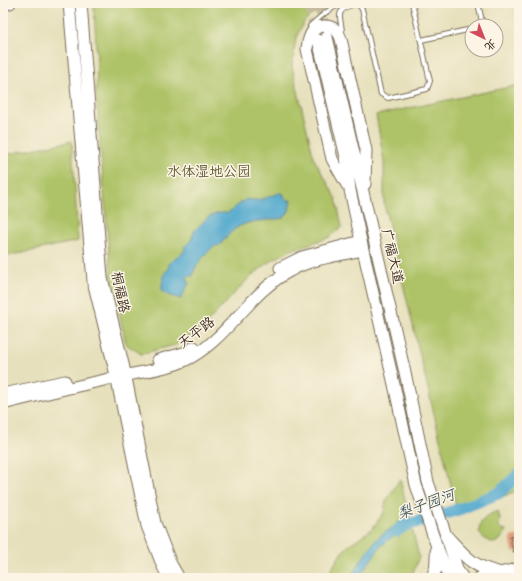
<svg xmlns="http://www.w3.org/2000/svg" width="522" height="581" viewBox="0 0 522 581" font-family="'Indie Flower','LXGW WenKai TC',sans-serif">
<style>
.green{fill:#aec367;stroke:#747642}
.water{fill:#50a7cd;stroke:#466876}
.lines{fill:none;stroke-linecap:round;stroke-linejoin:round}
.river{stroke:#50a7cd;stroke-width:12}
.building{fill:#e09e81}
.secondary-tunnel{stroke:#c4bc9c;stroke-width:11;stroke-dasharray:11 5.5;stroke-linecap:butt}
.lane-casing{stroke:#776a55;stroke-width:6}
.secondary-casing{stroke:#776a55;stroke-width:13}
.primary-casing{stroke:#776a55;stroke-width:14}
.lane{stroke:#fff;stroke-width:4}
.secondary{stroke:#fff;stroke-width:11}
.primary{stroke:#fff;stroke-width:12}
.labels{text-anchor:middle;stroke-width:3;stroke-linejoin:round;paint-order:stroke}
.park-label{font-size:14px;fill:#5e5834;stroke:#fcf5e5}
.street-label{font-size:14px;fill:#3b2a1e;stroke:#fcf5e5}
.water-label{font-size:15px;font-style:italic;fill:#435c64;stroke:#fcf5e5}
</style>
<rect width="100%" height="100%" fill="#fcf5e5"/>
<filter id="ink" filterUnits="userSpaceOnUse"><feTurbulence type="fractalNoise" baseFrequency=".025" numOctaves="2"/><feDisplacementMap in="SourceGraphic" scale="8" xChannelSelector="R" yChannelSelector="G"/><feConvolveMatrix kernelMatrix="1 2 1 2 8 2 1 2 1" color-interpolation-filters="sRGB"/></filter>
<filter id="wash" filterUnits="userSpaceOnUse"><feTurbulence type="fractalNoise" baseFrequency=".012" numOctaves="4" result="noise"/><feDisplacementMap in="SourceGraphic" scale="16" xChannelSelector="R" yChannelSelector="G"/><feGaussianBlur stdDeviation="0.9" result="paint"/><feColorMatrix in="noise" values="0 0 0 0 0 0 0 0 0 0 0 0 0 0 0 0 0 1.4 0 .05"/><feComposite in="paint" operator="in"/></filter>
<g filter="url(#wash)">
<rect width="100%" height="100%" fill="#e6e0bc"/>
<!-- green -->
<path class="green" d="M97 3H328L318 8 304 22 296 38 292 66 314 159 336 198 342 227 328 238 291 250 269 262 249 278 202 328 179 344 141 354 126 344 111 277 96 94 97 63 94 8Z
M519 85V490L458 515 384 204V161L376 115Z
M72 141 78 241 3 257V155Z
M400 479 419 557 411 578H328L332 568 342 552 350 544 372 529 384 512 386 501Z
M498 511 500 519 499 528 506 530V532L499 541 494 543C470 536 478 517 498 511Z"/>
<!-- water -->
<path class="water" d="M279 193H283L286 200H291L289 211 284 218C262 222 241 218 226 238H224C222 244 221 246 214 246 206 254 194 265 193 276H188L187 279 189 282 188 286 185 288V291L181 299 171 296 161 291 164 274 168 269 169 263 185 251 184 247 191 240 194 231 208 217 219 213H228L246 199C258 202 268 197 279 193Z
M409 515 413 527 405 529 391 538 381 546 358 578H350C359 565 367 549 379 537 387 530 397 526 403 517Z"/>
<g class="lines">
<!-- river -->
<path class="river" d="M397 531 404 526 460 509 499 493 519 474"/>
</g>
<g id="blocks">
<!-- building -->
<path class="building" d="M519 535V551L513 552 510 537Z"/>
</g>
</g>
<g filter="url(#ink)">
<use href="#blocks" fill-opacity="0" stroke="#776a55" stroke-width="1"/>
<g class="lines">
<!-- secondary-tunnel -->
<path class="secondary-tunnel" d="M309 3 316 34
M319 3 326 35"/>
<defs>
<path id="lane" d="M478 3 483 26
M310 26C322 16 332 4 348 4 355 3 358 3 362 9L381 94 388 98 427 89 430 81 412 3
M342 33C342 19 333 11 352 5
M421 40 472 29"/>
<path id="secondary" d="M69 3 93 281 115 371 147 526 163 567 169 578
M81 3 102 278 124 368 155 523 171 564 179 578
M3 5 10 3
M327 37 406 377 428 482 458 571 463 578
M318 40 346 157 350 190 361 241 393 380 416 485 437 547 450 578
M347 185 332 159 307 49C308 39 311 26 324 26 328 26 333 27 336 30 338 32 340 36 341 39L366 150 365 184
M280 268 302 257 361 241
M158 360 187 352 194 347
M3 394 65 381
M3 404C43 394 82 385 122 376 141 372 166 369 184 361 227 341 248 293 290 271 310 259 340 255 363 250"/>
<path id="primary" d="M446 536C465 556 472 567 500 573
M432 578 436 568 437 547
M480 578 519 569"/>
</defs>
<!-- lane casing -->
<use href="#lane" class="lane-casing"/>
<!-- secondary casing -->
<use href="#secondary" class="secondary-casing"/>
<!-- primary casing -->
<use href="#primary" class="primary-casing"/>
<!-- lane -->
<use href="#lane" class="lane"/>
<!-- secondary -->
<use href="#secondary" class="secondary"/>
<!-- primary -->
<use href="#primary" class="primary"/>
</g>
</g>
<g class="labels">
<!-- park labels -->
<g class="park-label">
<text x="209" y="176">水体湿地公园</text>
</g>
<!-- street labels -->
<g class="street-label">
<text transform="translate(393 256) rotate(77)" y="5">广福大道</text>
<text transform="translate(121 292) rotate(78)" y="5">桐福路</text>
<text transform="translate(196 332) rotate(-37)" y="5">天平路</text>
</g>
<!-- water labels -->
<g class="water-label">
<text transform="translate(426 504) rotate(-20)" y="5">梨子园河</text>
</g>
</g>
<!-- margin -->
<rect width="522" height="581" fill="none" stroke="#fcf5e5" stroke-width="16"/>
<!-- north arrow -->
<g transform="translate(484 38) rotate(137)"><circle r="19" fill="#fcf5e5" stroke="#afa495"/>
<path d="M0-3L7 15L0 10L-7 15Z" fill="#d1495b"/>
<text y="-6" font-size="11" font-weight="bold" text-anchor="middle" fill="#3b2a1e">北</text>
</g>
</svg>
